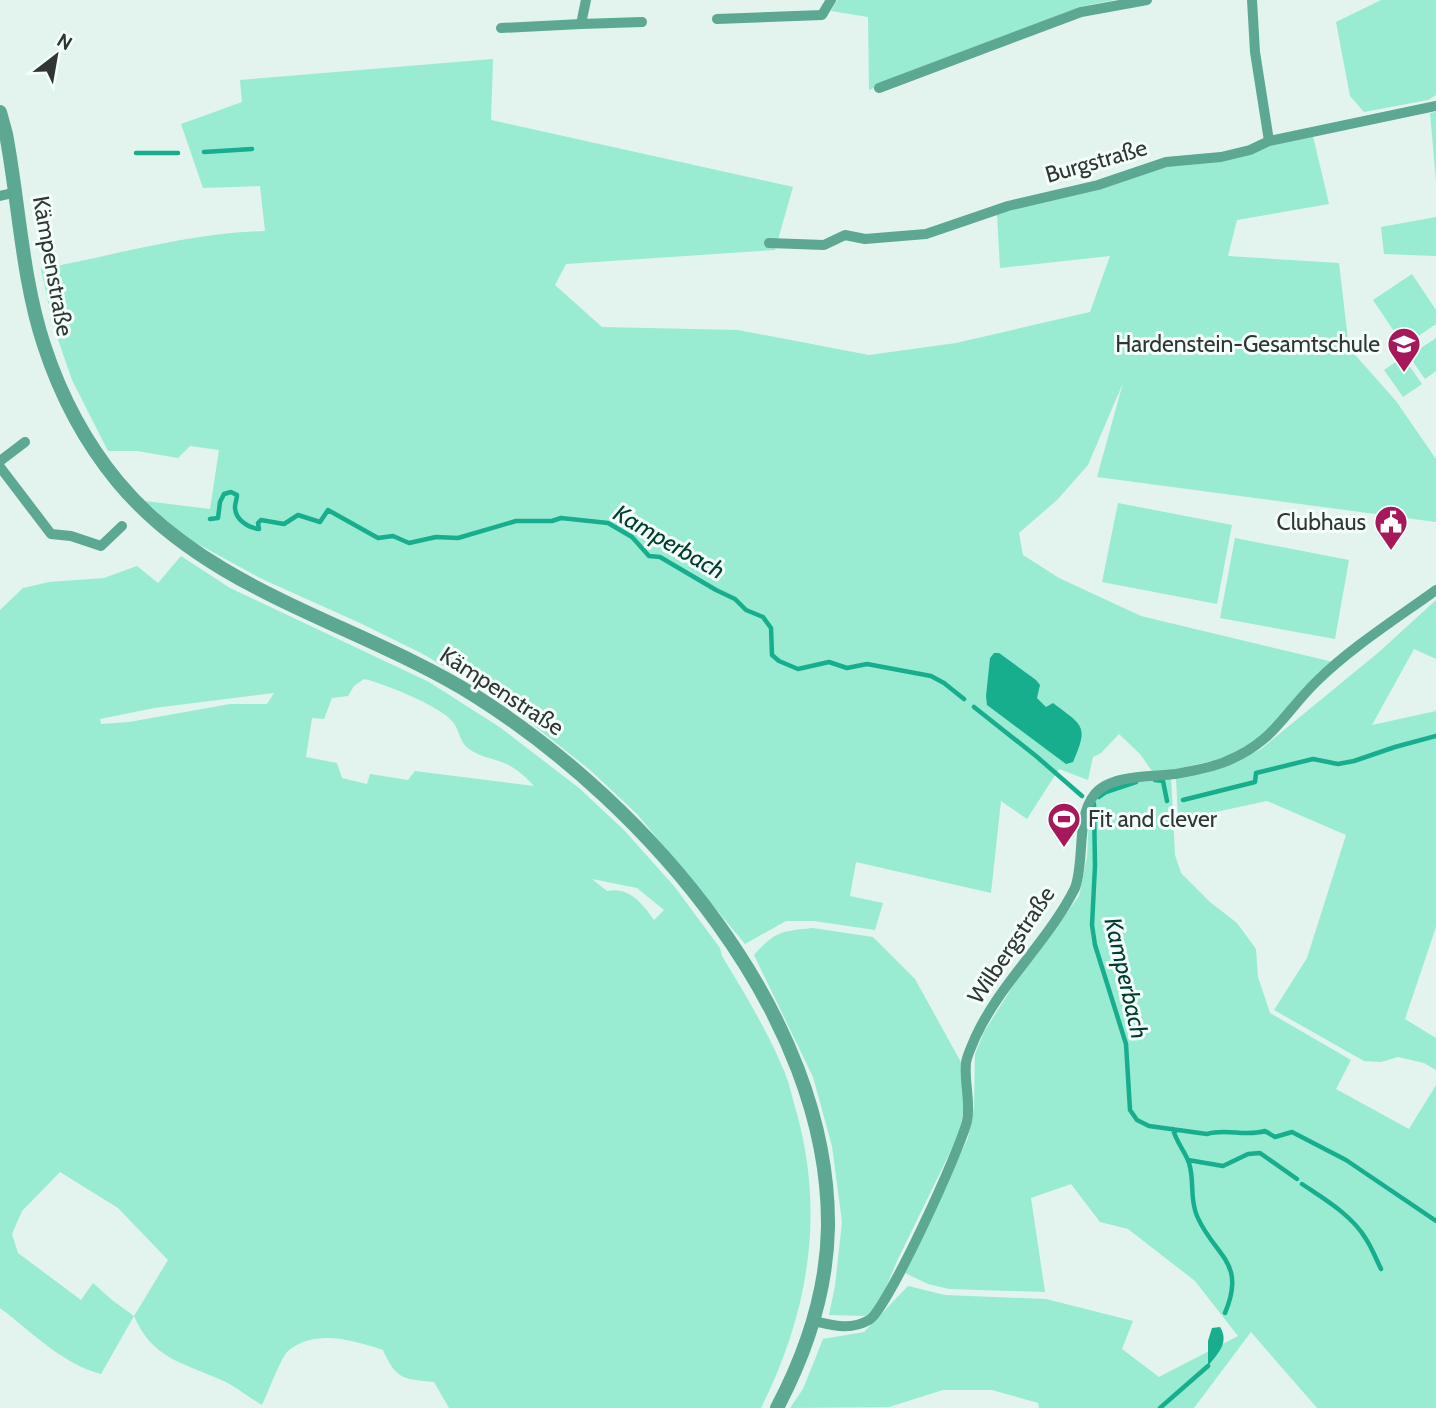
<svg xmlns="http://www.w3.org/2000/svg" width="1436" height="1408" viewBox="0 0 1436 1408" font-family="Cabin,sans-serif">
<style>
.green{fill:#99ebd2;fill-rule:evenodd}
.water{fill:#17ae8e}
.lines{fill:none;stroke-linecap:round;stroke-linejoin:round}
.stream{stroke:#17ae8e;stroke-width:4.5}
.minor{stroke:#5ca892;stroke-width:10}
.tertiary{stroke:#5ca892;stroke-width:14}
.labels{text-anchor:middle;stroke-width:6;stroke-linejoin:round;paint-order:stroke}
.street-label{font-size:23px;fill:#2f3634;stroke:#f4fffb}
.poi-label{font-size:23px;fill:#2f3634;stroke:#f4fffb;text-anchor:end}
.water-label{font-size:24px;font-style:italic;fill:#003c2f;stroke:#f4fffb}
</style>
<rect width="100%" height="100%" fill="#e2f4ed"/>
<!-- green -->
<path class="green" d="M837 0H1115L1083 6 869 90 868 17 831 11Z
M1381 0H1436V95L1428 100 1364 112 1350 96 1336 22Z
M493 59 491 120 793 187 775 250 566 264 555 285 602 327 738 330 869 355 956 343 1090 312 1110 256 1000 268 997 214 1167 164 1266 147 1313 136 1329 204 1237 220 1228 256 1339 263 1349 348 1396 401 1436 459V522L1097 477 1123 383 1088 465 1057 500 1019 533 1023 555 1059 578 1141 616 1333 662 1256 743 1225 758 1154 774 1140 754 1119 734 1101 753 1093 757 1088 780 1059 769 1027 819 1001 801 991 893 856 862 850 896 883 903 875 930 814 921H786L745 944 637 814 590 770 499 698 421 653 360 623 262 579 185 537 145 501 210 509 219 450 190 446 178 458 137 451H108L72 380 53 325 41 269C116 255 189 233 265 231L260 186 203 188 181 124 242 102 240 80Z
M1436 112V181L1430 113Z
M1436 217V256L1384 254 1381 227Z
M1412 274 1436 310V324L1404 346 1373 300Z
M1436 338V371L1425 379 1409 356Z
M1403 357 1422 384 1403 397 1384 370Z
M1118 503 1232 525 1217 604 1102 582Z
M1235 538 1349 560 1335 639 1220 618Z
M181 556 230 588 429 682 501 728 579 788 624 830 674 886 720 948 722 956C745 994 768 1032 785 1073 790 1086 793 1101 797 1114 825 1216 808 1314 761 1408H449L434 1382C404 1379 396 1380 383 1350 353 1341 317 1328 288 1351 281 1357 267 1395 262 1405 248 1397 234 1385 219 1379 181 1362 152 1358 134 1316L101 1374C62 1364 32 1332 0 1308V610L23 588 49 582 104 578 137 566 158 583ZM364 679C385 684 438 705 452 721 460 730 459 742 469 749 480 757 492 758 504 763 515 767 526 777 534 786L415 771 408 780 370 774 367 784 342 778 337 763 306 757 312 718 324 719 332 698 348 696 354 686ZM274 693 267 704H230L129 722 101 724 100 719 154 708ZM592 879 637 888 664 910 654 920C643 904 629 886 607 891ZM60 1172 118 1208 168 1260 134 1316 112 1300 93 1283 81 1300 18 1253 12 1234 22 1211Z
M1436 600V659L1414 649 1372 725 1436 711V927L1405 1019 1436 1038V1070L1424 1063 1398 1057 1381 1062 1364 1061 1274 1010 1307 958 1346 835 1267 801 1178 820 1176 778 1225 767 1261 749 1379 652Z
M1171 776 1175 855 1181 873 1210 902 1237 923 1256 949 1258 977 1270 1013 1351 1060 1336 1089 1409 1129 1436 1085V1408H1317L1251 1332 1194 1408H1039L1038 1403 992 1390H943L889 1407 790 1408 803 1389 823 1339 864 1332 908 1286 945 1295 1046 1299 1133 1321 1122 1349 1159 1377 1238 1336 1195 1281 1128 1229 1100 1222 1071 1184 1031 1198 1045 1292 949 1289 928 1284 905 1273 968 1138 974 1106 975 1054 984 1032 1016 981 1079 896 1087 857 1089 817 1096 798 1110 787Z
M813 928 873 937 915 979 962 1064 965 1101 959 1134 897 1261 880 1302 866 1316 829 1315 835 1286 842 1222 832 1146 813 1077 754 955C775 931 783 931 813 928Z"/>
<!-- water -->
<path class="water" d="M994 653H999L1036 680 1040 685 1037 698 1046 707 1053 703C1083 726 1089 725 1073 762L1066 764 987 705 986 696 990 658Z
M1220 1327C1230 1343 1217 1354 1208 1366V1341L1212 1328Z"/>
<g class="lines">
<!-- stream -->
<path class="stream" d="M204 152 252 149
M136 153H178
M210 519 218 518 220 502 224 494 231 492 237 495C237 499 235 503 235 507 235 520 249 528 259 529L258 523 261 520 284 524 298 515 320 522 328 510 378 538 393 536 409 543 436 537 458 538 516 521H552L561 518 608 523 632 537 649 556 660 557 716 590 735 599 746 610 763 617 771 628 772 655 779 661 798 669 829 662 847 668 867 664 931 676 944 683 964 699
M974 707 1036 756 1082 796
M1155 780 1163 781 1167 801
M1099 797 1106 792 1136 782
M1183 800 1255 782 1256 773 1313 759 1338 764 1354 761 1395 747 1436 736
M1094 804 1095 866 1092 925 1095 945 1126 1044 1130 1110 1137 1120 1149 1126 1207 1134C1226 1128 1245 1137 1265 1131L1275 1137 1292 1132 1346 1160 1436 1221
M1173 1129C1176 1142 1185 1151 1189 1163 1195 1182 1189 1197 1197 1216 1214 1256 1247 1261 1225 1313
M1188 1160 1223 1166 1248 1154 1260 1153 1297 1179
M1302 1184C1324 1199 1352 1215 1366 1239 1372 1248 1376 1259 1381 1269
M1160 1408 1208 1366"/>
<!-- minor -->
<path class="minor" d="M586 0 581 24 642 22
M1252 0 1255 52 1269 141
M717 19 822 15 831 0
M501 28 581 24
M879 88 1081 12 1147 0
M0 196 17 192
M769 243 824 245 845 235 865 239 926 234 1008 206 1098 185 1166 162 1221 157 1250 150 1269 141 1436 106
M0 461 25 442
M0 467 51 534 71 536 101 546 122 526
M813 1321C832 1325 850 1331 869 1320 887 1310 961 1148 967 1121 971 1102 964 1083 966 1063 967 1055 972 1046 975 1038 1000 983 1048 942 1075 888 1085 861 1076 818 1094 795 1110 774 1152 777 1175 774 1192 771 1211 768 1227 761 1274 742 1284 713 1317 681 1353 646 1396 619 1436 590"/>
<!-- tertiary -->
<path class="tertiary" d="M0 112 6 134C19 203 22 279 44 345 60 394 85 442 118 482 210 593 359 623 477 697 647 805 830 1014 828 1227 827 1290 806 1353 777 1408"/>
</g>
<!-- icons -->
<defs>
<symbol id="school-pin" viewBox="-11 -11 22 30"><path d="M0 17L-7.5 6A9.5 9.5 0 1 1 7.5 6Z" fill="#a61859" stroke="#f4fffb"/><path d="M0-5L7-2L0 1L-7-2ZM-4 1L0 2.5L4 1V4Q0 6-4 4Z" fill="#fff"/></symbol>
<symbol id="civic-pin" viewBox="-11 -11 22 30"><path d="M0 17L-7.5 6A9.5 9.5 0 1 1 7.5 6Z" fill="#a61859" stroke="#f4fffb"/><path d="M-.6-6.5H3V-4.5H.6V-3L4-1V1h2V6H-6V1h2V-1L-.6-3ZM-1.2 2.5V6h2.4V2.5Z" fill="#fff"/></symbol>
<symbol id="stadium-pin" viewBox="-11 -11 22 30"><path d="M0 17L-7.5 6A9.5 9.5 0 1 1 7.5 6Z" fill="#a61859" stroke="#f4fffb"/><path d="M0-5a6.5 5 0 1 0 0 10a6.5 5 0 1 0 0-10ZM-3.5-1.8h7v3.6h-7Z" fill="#fff"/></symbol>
</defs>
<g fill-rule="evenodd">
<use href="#school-pin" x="1385" y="325" width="38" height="52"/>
<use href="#civic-pin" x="1372" y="503" width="38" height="52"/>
<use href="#stadium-pin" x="1045" y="800" width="38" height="52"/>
</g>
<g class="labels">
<!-- street labels -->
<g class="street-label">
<text transform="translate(1096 161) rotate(-16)" y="8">Burgstraße</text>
<text transform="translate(53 266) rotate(80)" y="8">Kämpenstraße</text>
<text transform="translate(502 691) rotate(33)" y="8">Kämpenstraße</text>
<text transform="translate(1011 945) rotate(-56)" y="8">Wilbergstraße</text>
</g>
<!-- poi labels -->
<g class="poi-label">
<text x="1380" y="352">Hardenstein-Gesamtschule</text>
<text x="1366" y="530">Clubhaus</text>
<text x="1088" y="827" text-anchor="start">Fit and clever</text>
</g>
<!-- water labels -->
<g class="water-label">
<text transform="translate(669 542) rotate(30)" y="8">Kamperbach</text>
<text transform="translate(1126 978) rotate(77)" y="8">Kamperbach</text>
</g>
</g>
<!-- north arrow -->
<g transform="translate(56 56) rotate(31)" stroke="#f4fffb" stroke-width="5" paint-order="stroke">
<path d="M0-5L12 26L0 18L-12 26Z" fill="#2f3634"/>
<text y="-10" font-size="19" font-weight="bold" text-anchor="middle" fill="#2f3634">N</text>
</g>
</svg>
